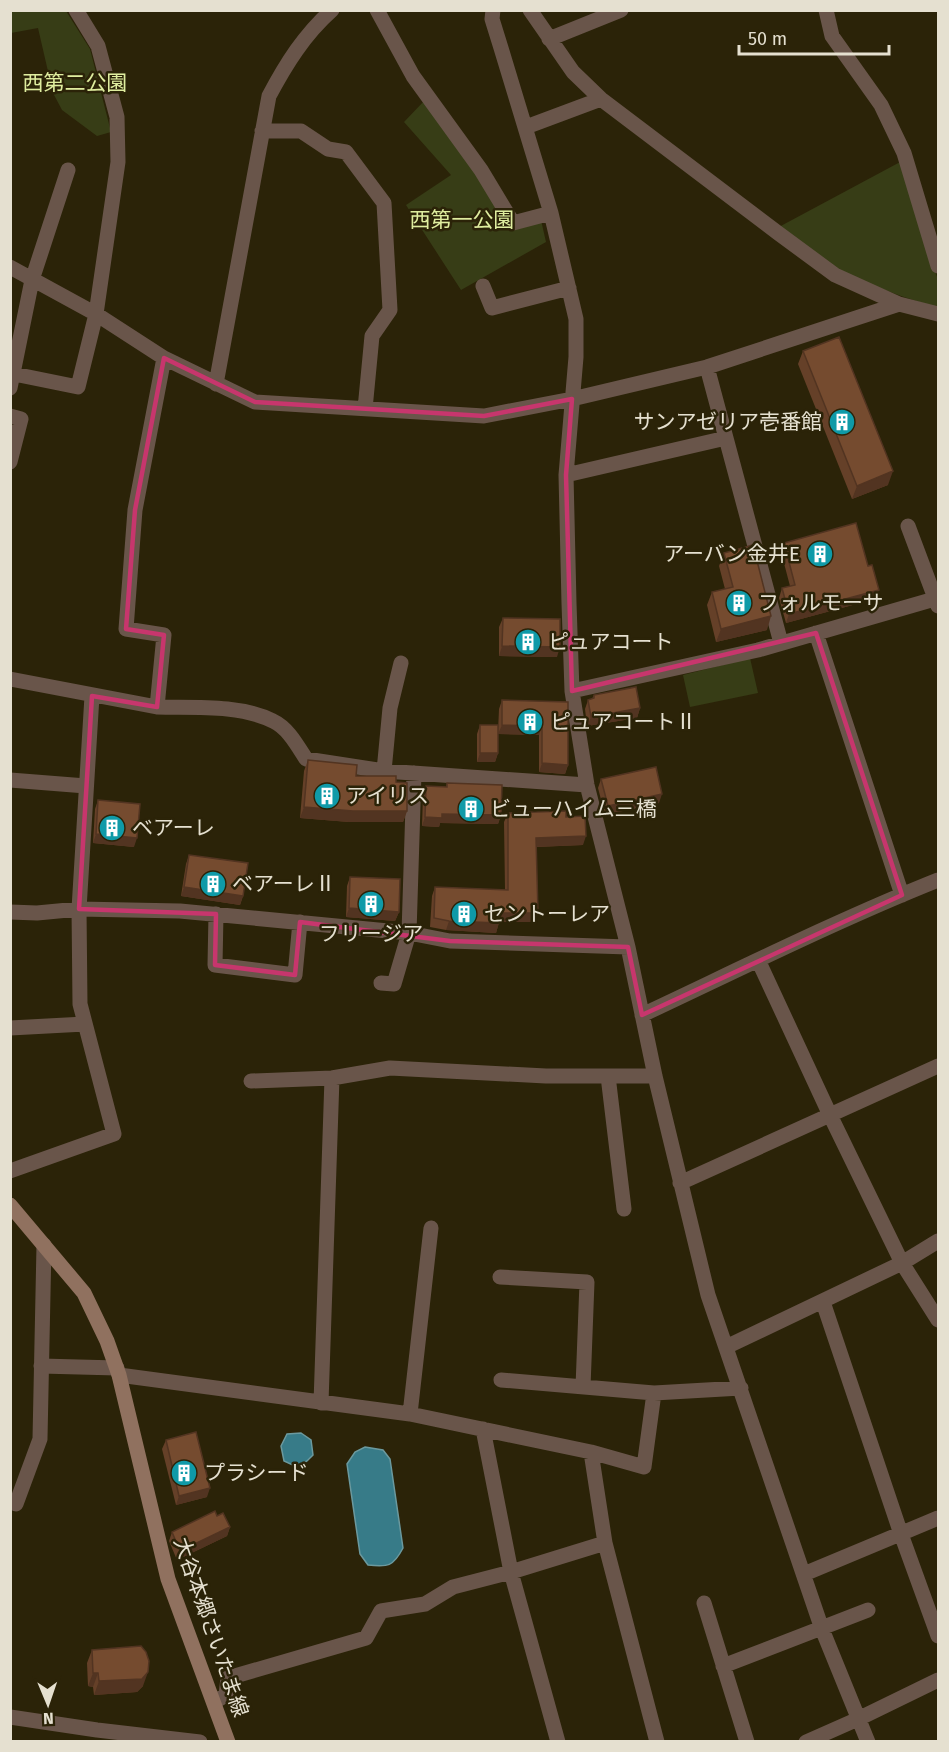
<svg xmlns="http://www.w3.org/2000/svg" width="949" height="1752" viewBox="0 0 949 1752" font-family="'Fira Sans','Noto Sans JP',sans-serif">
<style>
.green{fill:#373d16}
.water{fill:#377b88;stroke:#6b999e;stroke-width:1.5}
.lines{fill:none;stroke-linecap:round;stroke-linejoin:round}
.minor{stroke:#69554a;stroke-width:15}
.secondary{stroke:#90715f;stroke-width:15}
.wall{fill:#654028}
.shaded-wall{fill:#523421}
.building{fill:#754b2f;stroke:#523421;stroke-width:1.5}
.marked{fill:none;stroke:#c7366d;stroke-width:4.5;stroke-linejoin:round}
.labels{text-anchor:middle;stroke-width:5;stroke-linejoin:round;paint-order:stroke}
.park-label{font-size:21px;fill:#dfed9f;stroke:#2b2308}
.poi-label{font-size:21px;fill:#e5e0d0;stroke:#2b2308;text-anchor:start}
.street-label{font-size:21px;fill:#e5e0d0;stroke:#2b2308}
</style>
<rect width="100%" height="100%" fill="#2b2308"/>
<!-- green -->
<path class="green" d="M10 11H66L90 49 111 132 97 136 62 110 53 93 38 28 11 33Z
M426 99 512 226 541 220 546 242 461 290 406 205 451 175 404 122Z
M902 161 938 280V308L901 296 837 272 777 228Z
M750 658 758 693 690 707 683 675Z"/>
<!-- water -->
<path class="water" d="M301 1433 311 1440 313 1455 307 1461 297 1467 284 1461 281 1446 287 1434Z
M365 1447 383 1450 390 1459 403 1548C393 1567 388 1567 368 1565L360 1554 347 1464 355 1452Z"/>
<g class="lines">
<!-- minor -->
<path class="minor" d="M377 10 413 76 481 170 513 223 551 213
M493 10 492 19 501 48 551 213 576 319V357L566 475 569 603 572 691 587 785 628 947 655 1076 708 1295 822 1629 868 1742
M530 10 573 72 601 99 778 233 835 275 899 304 938 314
M826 10 832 36 881 105 904 153 938 266
M549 39 621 10
M526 127 601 99
M262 131H301L328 149 346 152 384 203 390 310 372 336 365 409
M10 267 96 314 164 358 255 402 484 416 572 399 707 367 899 304
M483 286 492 308 569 288
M164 358 135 510 126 629 164 635 157 707C193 708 239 704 273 721 288 728 297 745 306 759L384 771 587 785
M14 374 78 387 96 314 118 162 117 117 98 46 76 10
M216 384 269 96C286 64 304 35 332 10
M10 388 32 280 68 170
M10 416 21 419 10 462
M726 438 781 643
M566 475 726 438 707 367
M908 526 938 606
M816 633 902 895
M10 679 157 707
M572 691 758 650 938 598
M384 771 390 708 401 663
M10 780 86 786
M10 912 37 913 79 909 180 911 409 933 450 941 628 947
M216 914 215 965 295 975 300 922
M758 960 830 1115 902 1263 938 1320
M381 983 394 984 409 933 414 773
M642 1015C740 969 838 920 938 880
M10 1028 85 1024
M608 1076 624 1209
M251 1081 332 1078 390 1068 546 1076H655
M10 1171 114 1134 80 1004 79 909 92 696
M680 1183 938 1066
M500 1277 587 1282 583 1387
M823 1302 901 1534 938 1636
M726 1347 902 1263 938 1241
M41 1366 117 1368
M119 1375 410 1414 591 1452 644 1467 654 1393
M501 1380 654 1393 741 1388
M321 1403 332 1078
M410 1414 431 1228
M483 1429 511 1572 558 1742
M591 1452 605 1543 657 1742
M16 1504 40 1439 44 1245
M804 1574 938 1518
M704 1603 747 1742
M723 1666 868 1610
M214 1702 226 1695 228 1678 366 1638 381 1611 425 1604 453 1587 511 1572 605 1543
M10 1717 97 1730 200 1742
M806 1742 858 1719 938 1680"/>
<!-- secondary -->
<path class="secondary" d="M10 1205 84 1293 107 1341 119 1375 168 1579 228 1742"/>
</g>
<!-- wall -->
<path class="wall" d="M803 351 888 485 852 499 798 364Z
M784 543 875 599 786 623 779 598 782 588 790 586 781 552Z
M724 553 767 630 716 642 707 605 712 592 725 589 719 566Z
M503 618 557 657 499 656V627Z
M594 695 640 708 637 718 587 726 585 709 588 700 592 699Z
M502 700 568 702V765L565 774 539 772V735L498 734V753L495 762H477V734L480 725 498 732 499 709Z
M308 760 356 776 396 782 407 811 403 822H349L300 818 304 771Z
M601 779 659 803 605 815 598 788Z
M447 783 501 815 498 824 440 823 439 827 422 826 423 795 426 786 446 787Z
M98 800 134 847 93 843 95 809Z
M508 813 566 817 583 845 537 847 535 922H499L496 933 446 930 430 927 432 896 435 887 505 890 504 822Z
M189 855 243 896 240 905 181 896 186 864Z
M350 877 399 912 395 921 346 917 347 886Z
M166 1440 207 1497 176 1505 162 1449Z
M217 1516 230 1527 227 1536 177 1560 169 1541 172 1532Z
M92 1650 143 1686 137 1692 94 1695 93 1687 88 1686 87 1663Z"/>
<!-- shaded-wall -->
<path class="shaded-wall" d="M893 471 888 485 852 499 857 486Z
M879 590 875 599 786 623 789 614Z
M771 616 767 630 716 642 721 629Z
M502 646 560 647 557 657 499 656Z
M640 708 637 718 587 726 591 717Z
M502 725 542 726 539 735 498 734Z
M480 753H498L495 762H477Z
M542 763 568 765 565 774 539 772Z
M662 794 659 803 605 815 608 806Z
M304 807 407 811 403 822H349L300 818Z
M442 814 501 815 498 824 440 823 439 827 422 826 425 817Z
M96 834 137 838 134 847 93 843Z
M586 836 583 845 533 847 536 838Z
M184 887 243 896 240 905 181 896Z
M349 908 399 912 395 921 346 917Z
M500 913H538L535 922H496Z
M449 921 499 923 496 933 446 930Z
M210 1488 207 1497 176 1505 179 1496Z
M230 1527 227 1536 177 1560 180 1551Z
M148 1672 143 1686 137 1692 94 1695 99 1681Z
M93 1673H98L93 1687 88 1686Z"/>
<!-- building -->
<path class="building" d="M839 337 893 471 857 486 803 351Z
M856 523 868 566 872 565 879 590 789 614 782 588 795 585 784 543Z
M753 545 771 616 721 629 712 592 733 587 724 553Z
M503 618 560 619V647L502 646Z
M636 687 640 708 591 717 588 700 594 698V695Z
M502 700 568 702V765L542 763V726L502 725Z
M480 725H498V753H480Z
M308 760 357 765 356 776H396V782L407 783V811H353L304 807Z
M656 767 662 794 608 806 601 779Z
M447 783 502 785 501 815 442 814V818L425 817 426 786 447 787Z
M98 800 140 804 137 838 96 834Z
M566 811V817L585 816 586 836 536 838 538 913H500L499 923 449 921 434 918 435 887 508 890V813Z
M189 855 248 863 243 896 184 887Z
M350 877 400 879 399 912 349 908Z
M196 1432 210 1488 179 1496 166 1440Z
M215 1511 217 1516 223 1513 230 1527 180 1551 172 1532Z
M141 1646 146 1652 149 1661 148 1672 142 1679 99 1681 98 1673H93L92 1650Z"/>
<!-- marked area -->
<path class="marked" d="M164 358 255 402 484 416 572 399 566 475 572 691 816 633 902 895 642 1015 628 947 450 941 300 922 295 975 215 965 216 914 79 909 92 696 157 707 164 635 126 629 135 510Z"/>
<!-- icons -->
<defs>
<symbol id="building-disc" viewBox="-11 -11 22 22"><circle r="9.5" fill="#0f9aa8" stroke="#2b2308"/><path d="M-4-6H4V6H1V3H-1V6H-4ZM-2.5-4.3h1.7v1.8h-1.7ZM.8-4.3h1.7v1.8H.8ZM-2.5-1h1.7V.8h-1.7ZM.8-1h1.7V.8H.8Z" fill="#fff"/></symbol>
</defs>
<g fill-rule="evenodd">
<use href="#building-disc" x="827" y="407" width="30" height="30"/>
<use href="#building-disc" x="805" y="539" width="30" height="30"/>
<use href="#building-disc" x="724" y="588" width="30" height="30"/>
<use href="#building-disc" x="513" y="627" width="30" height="30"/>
<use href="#building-disc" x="515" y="707" width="30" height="30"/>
<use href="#building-disc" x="312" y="781" width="30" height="30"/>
<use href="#building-disc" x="456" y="794" width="30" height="30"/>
<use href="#building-disc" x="97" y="813" width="30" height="30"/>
<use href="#building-disc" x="198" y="869" width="30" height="30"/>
<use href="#building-disc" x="356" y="889" width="30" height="30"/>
<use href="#building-disc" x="449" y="899" width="30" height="30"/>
<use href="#building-disc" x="169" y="1458" width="30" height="30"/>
</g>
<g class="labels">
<!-- park labels -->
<g class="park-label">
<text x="75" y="90">西第二公園</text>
<text x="462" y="227">西第一公園</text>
</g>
<!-- poi labels -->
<g class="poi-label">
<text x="822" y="429" text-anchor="end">サンアゼリア壱番館</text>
<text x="800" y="561" text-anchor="end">アーバン金井E</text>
<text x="758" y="610">フォルモーサ</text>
<text x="548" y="649">ピュアコート</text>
<text x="550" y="729">ピュアコートⅡ</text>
<text x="346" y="803">アイリス</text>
<text x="490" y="816">ビューハイム三橋</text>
<text x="132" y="835">ベアーレ</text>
<text x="232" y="891">ベアーレⅡ</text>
<text x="484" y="921">セントーレア</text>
<text x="371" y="941" text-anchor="middle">フリージア</text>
<text x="204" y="1480">プラシード</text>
</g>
<!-- street labels -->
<g class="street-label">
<text transform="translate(211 1627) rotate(71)" y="7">大谷本郷さいたま線</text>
</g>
</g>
<!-- border -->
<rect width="949" height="1752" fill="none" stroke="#e5e0d0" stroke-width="24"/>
<!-- north arrow -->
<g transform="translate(48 1704) rotate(178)" stroke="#2b2308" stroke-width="4.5" paint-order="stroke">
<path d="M0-4.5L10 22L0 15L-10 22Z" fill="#e5e0d0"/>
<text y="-9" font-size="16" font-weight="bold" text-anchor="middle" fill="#e5e0d0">N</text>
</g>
<!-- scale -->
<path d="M739 45v9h150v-9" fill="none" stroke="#e5e0d0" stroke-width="3"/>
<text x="748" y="45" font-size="18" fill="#e5e0d0" stroke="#2b2308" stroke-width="4.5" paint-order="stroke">50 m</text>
</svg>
